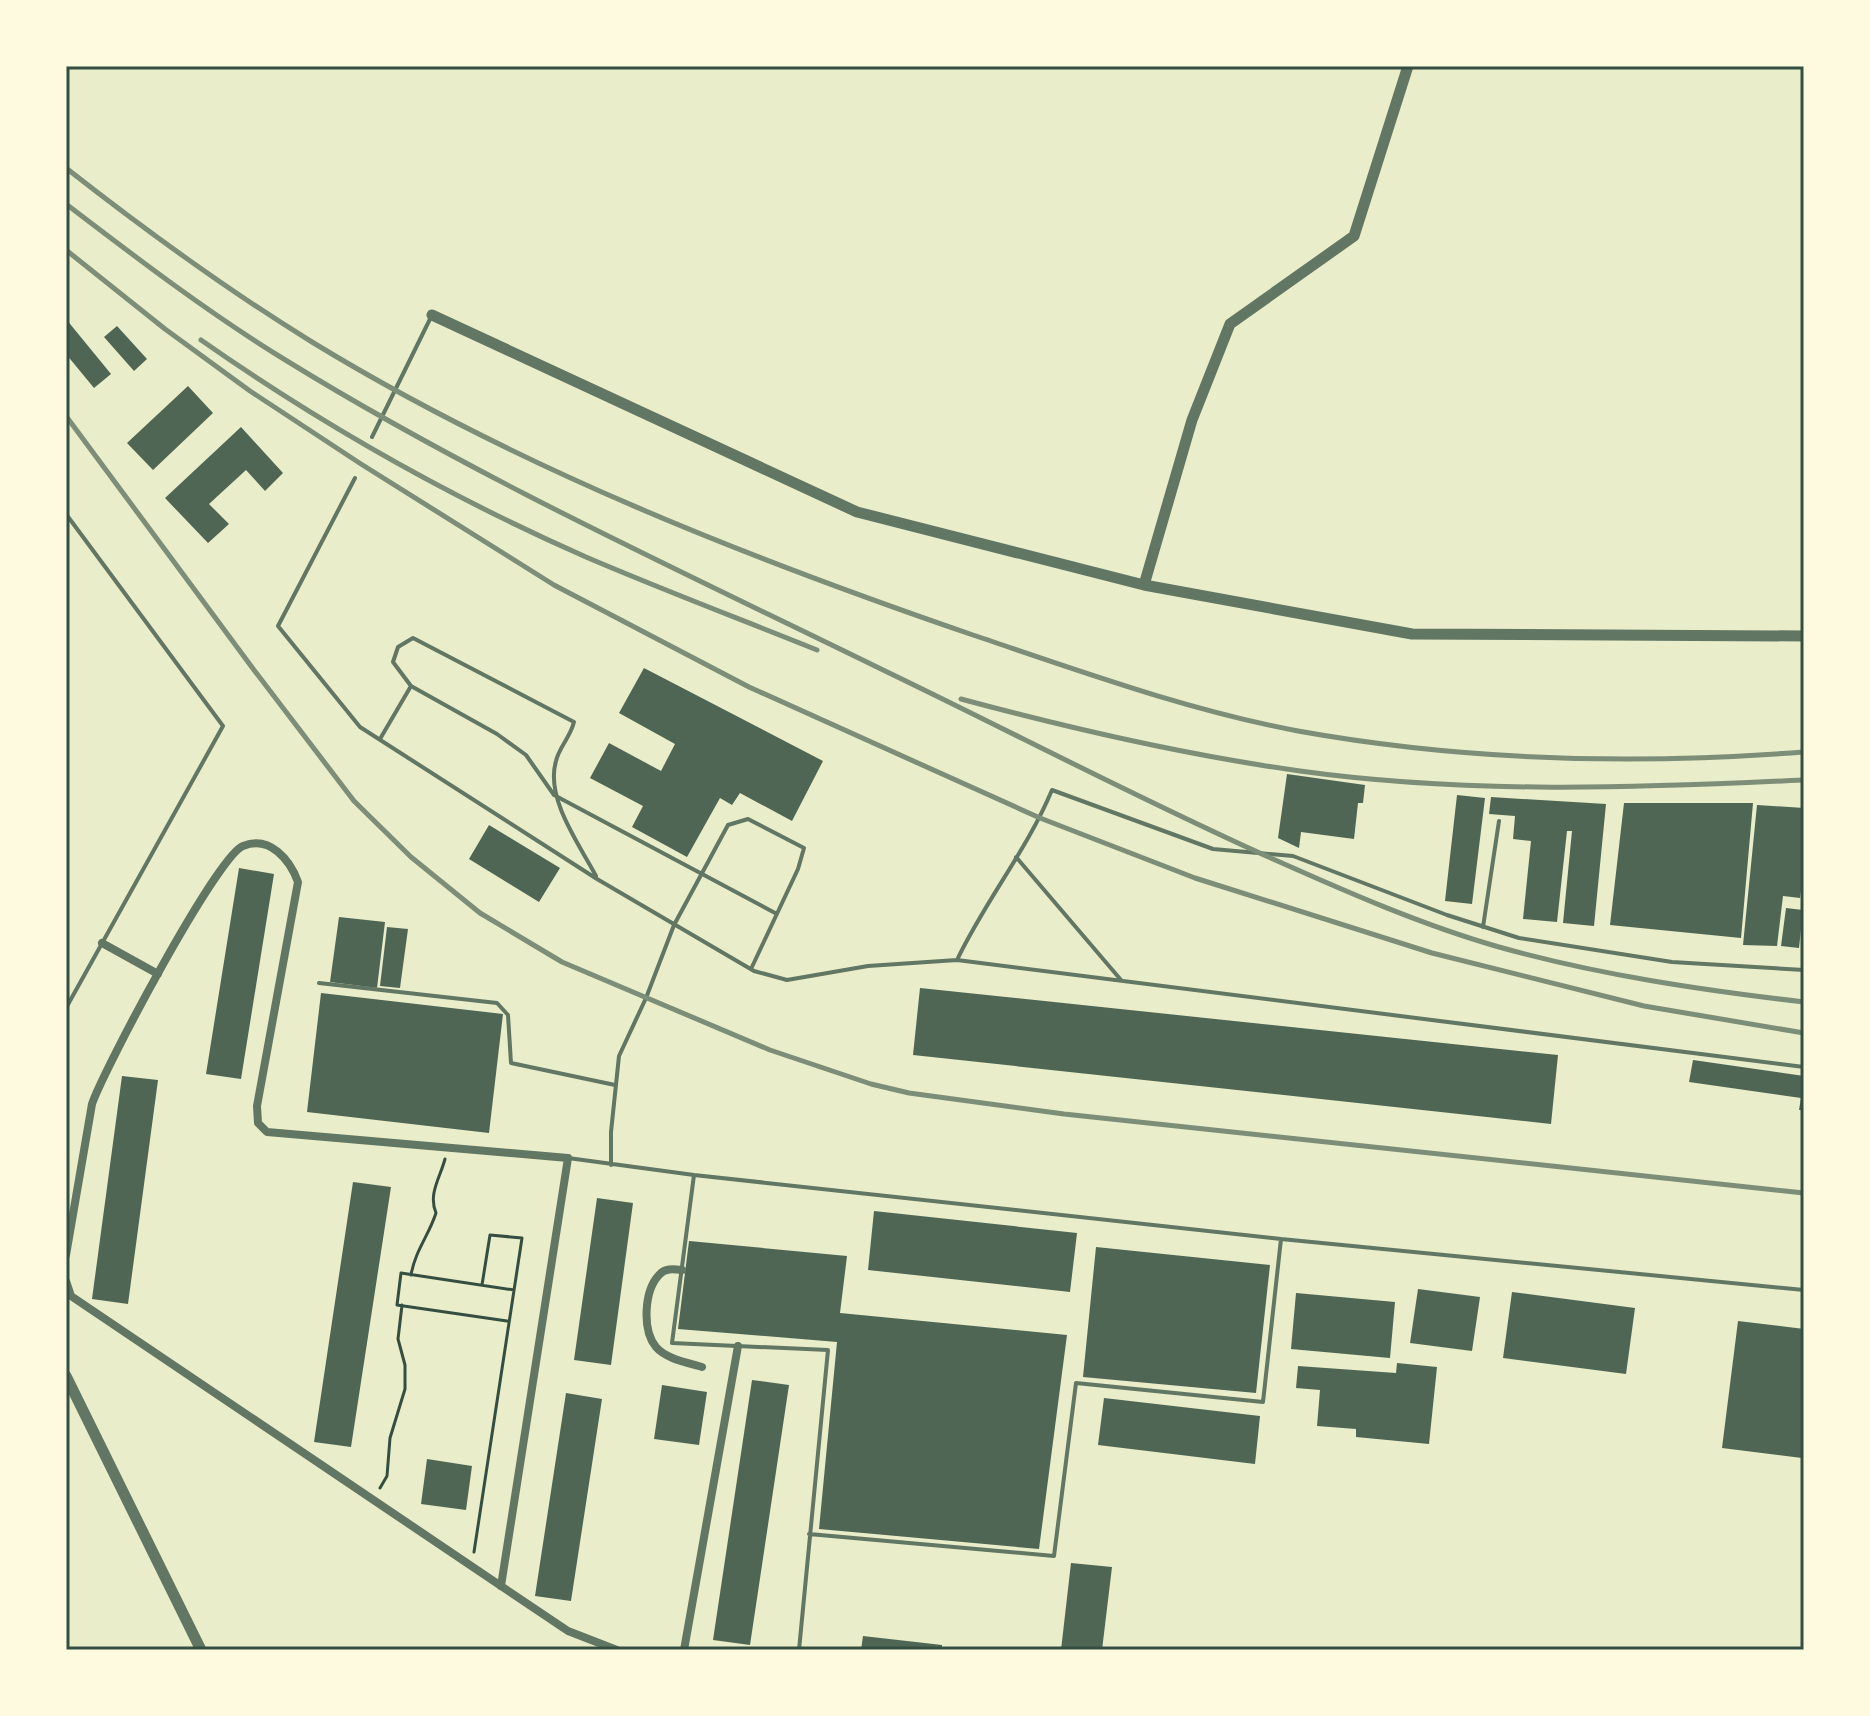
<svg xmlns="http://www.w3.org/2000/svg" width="1870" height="1716" viewBox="0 0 1870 1716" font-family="'Roboto Condensed',sans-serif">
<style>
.building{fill:#4f6655}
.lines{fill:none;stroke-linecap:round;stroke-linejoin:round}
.path{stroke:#344e41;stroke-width:3}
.service{stroke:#617663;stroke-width:4}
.minor{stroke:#617663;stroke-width:8}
.tertiary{stroke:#617663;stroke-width:11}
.rail{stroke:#7c8e77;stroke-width:5}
.neatline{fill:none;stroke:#344e41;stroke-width:3}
</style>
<rect width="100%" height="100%" fill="#e9edc9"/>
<!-- building -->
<path class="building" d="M66 319 111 374 94 388 66 354Z
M117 326 147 359 134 371 104 337Z
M188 386 213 413 153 470 127 443Z
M241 427 283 473 265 491 246 470 209 504 229 524 208 543 165 498Z
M644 668 823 761 792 821 740 793 732 805 720 798 687 857 632 827 643 806 590 778 609 743 661 771 675 744 619 713Z
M1287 774 1365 785 1363 803H1358L1354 839 1301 832 1299 848 1278 838Z
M1457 795 1485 798 1472 904 1445 901Z
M1491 797 1606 804 1594 926 1563 923 1572 831H1567L1557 922 1523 919 1531 841 1513 839 1515 816 1489 814Z
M1624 803H1753L1741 938 1610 925Z
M1757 805 1804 808V866L1800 898 1783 896 1777 946 1743 945Z
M489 825 560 868 539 902 469 859Z
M239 868 274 874 241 1079 206 1074Z
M1786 908 1803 910 1799 948 1781 946Z
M339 917 385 922 377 988 330 982Z
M387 927 408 929 400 988 380 986Z
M920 988 1558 1055 1551 1124 913 1055Z
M321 993 503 1014 489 1133 307 1112Z
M1693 1060 1804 1076V1110H1799L1801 1098 1689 1082Z
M122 1076 158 1080 128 1304 92 1299Z
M353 1182 391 1187 351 1447 314 1442Z
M597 1198 633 1203 611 1365 574 1360Z
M874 1211 1077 1233 1070 1292 868 1270Z
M689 1241 847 1256 840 1313 1067 1335 1039 1549 819 1529 837 1342 678 1329Z
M1096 1247 1270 1265 1256 1393 1083 1377Z
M1418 1289 1480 1297 1472 1351 1410 1343Z
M1512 1292 1635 1308 1626 1374 1503 1358Z
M1296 1293 1395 1302 1390 1358 1291 1349Z
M1738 1321 1804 1329V1437L1802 1458 1722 1448Z
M1397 1363 1437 1367 1429 1444 1356 1437V1429L1317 1426 1320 1390 1296 1388 1298 1366 1396 1373Z
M752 1380 789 1385 750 1645 713 1640Z
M662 1385 707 1392 699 1445 654 1439Z
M566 1393 602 1399 571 1601 535 1596Z
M1104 1398 1260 1416 1255 1464 1098 1445Z
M427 1459 472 1466 466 1510 421 1504Z
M1071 1563 1112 1567 1102 1650H1061Z
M863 1636 942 1645V1650H861Z"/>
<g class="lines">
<!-- path -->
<path class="path" d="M411 1275C415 1251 429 1235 436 1213 428 1194 440 1178 445 1159
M507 1321 397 1305 401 1273 514 1290
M380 1488 387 1476 390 1438 405 1389V1365L398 1339 402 1305
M474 1552 522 1238 490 1235 482 1285"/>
<!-- service -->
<path class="service" d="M372 437 431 317
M355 478 278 626 360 727 597 879 754 971 787 980 868 966 957 960C985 901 1027 850 1052 790L1213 849 1293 856 1447 915 1519 938 1672 962 1804 970
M66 514 223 726 66 1008
M380 739 411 686
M1016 857 1121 980
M596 876C579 844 545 798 556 761 559 747 570 738 574 722L413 638 398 647 393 662 411 686 497 734 526 755 554 795 777 914
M1483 927 1499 821
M957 960 1804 1067
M319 983 497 1003 508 1015 511 1063 615 1085
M568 1158 694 1175 1281 1239 1804 1290
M611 1165V1132L619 1056 646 998 674 925 728 825 748 819 804 848 798 869 751 969
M694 1175 672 1343 828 1350 799 1650
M809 1534 1054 1556 1076 1383 1263 1402 1281 1239"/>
<!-- minor -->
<path class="minor" d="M102 943 158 974
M66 1255 92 1104C104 1069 217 856 243 846 270 835 290 860 298 882L257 1106 258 1123 267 1132 568 1158 501 1586
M682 1270C673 1269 665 1268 659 1275 644 1291 642 1330 656 1347 666 1359 689 1363 702 1367
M66 1281 71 1296 501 1586 568 1631 617 1650
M684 1650 738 1346"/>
<!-- tertiary -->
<path class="tertiary" d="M432 315 857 512 1144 585 1412 634 1804 636
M1144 585 1192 420 1230 324 1354 236 1408 66
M66 1376 201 1650"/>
<!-- rail -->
<path class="rail" d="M66 168C145 230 226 289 312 342 517 467 746 557 973 635 1080 671 1187 710 1298 731 1465 761 1635 765 1804 752
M66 204C138 259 210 314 287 361 477 478 681 571 881 669 1012 732 1141 800 1273 859 1347 892 1422 925 1499 947 1599 975 1701 990 1804 1002
M66 250 165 329 250 391 361 464 554 585 749 687 1040 818 1195 878 1432 953 1644 1006 1804 1033
M201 340C321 424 452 498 586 557 663 590 740 619 817 650
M66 416 254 670 354 801 411 857 480 913 562 962 770 1050 871 1084 909 1093 1064 1114 1804 1193
M961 699C1072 729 1185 755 1300 771 1466 794 1637 788 1804 780"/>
</g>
<!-- border -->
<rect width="1870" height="1716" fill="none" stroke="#fefae0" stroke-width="136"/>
<rect x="68" y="68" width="1734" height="1580" class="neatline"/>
</svg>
